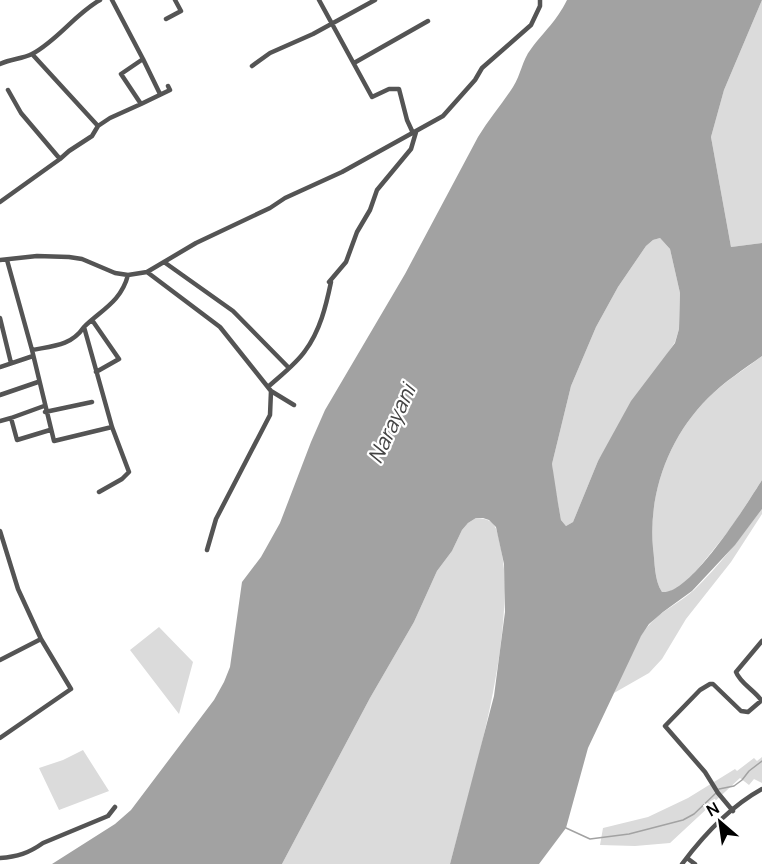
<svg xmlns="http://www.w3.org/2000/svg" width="762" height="864" viewBox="0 0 762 864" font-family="Manrope,sans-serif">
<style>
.green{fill:#dbdbdb}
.water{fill:#a2a2a2;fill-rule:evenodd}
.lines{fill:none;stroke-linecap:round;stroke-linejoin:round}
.stream{stroke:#a2a2a2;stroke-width:1.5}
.minor{stroke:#545454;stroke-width:4.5}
.labels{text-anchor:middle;stroke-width:4.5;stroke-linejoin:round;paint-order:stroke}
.water-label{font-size:21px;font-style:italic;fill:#434343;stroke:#fff}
</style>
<rect width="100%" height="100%" fill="#fff"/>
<!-- green -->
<path class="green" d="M762 0V243L731 247 711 137 724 90Z
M660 238 670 249 680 293 679 329 675 342 598 461 573 522 566 526 561 520 554 483 552 464 571 386 596 327 618 287 646 246 653 240Z
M762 356V480L731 528 697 570 684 584 667 593 662 592C654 580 655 562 653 548 648 493 669 437 708 398 724 382 744 370 762 356Z
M762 509V514L731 562 686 619 662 659 649 673 614 693C623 671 633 642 650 624 662 610 680 603 694 590 719 566 741 537 762 509Z
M476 518C498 518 497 532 501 549 508 582 504 617 500 650 490 723 469 793 450 864H282L370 698 414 622 437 571 452 551 462 530 468 523Z
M159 627 193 662 179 714 130 650Z
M83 750 109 791 59 810 39 768 63 760Z
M762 757V783L754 779 749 785 740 778 670 843 635 846 600 845 603 828 648 817 688 798 735 769 737 771 754 758 757 761Z"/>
<!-- water -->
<path class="water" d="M567 0H762L724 90 711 137 731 247 762 243V356C744 369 724 382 708 398 669 437 648 493 653 548 655 562 654 580 662 592 690 596 748 502 762 480V509L735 545 692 591 663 612 649 624 641 636 588 748 566 828 539 864H450L494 696 505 612 504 564 496 527 489 520 483 518H476L468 523 462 530 452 551 437 571 414 622 370 698 282 864H52L115 824 131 810 214 700 224 682 230 667 242 582 261 557 280 523 311 442 325 410 405 274 478 137C489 119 502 104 513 87 521 75 522 60 531 49 545 30 556 22 567 0ZM660 238 670 249 680 293 679 329 675 343 631 401 598 461 573 522 566 526 561 520 558 503 552 464 571 386 596 327 618 287 646 246 653 240Z"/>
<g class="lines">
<!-- stream -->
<path class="stream" d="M719 789 734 786 742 780 749 771 762 761
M566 828 590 839 629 834 683 820 694 814 716 793"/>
<!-- minor -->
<path class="minor" d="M319 0 372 97 389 89H399L407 120 413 133
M166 19 181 11 175 0
M32 54 98 126
M143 59 160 94
M354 63 428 21
M0 64C10 59 22 59 32 54 58 40 75 14 100 0
M252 66 270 53 313 34 375 0
M8 90 21 113 60 159
M141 104 170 90 168 86
M0 202 60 159 69 151 92 136 98 126 110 118 141 104 121 74 143 59 112 0
M0 260 37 256 69 257 82 259 115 273 128 275 147 272 196 243 270 208 285 198 342 172 443 116 475 80 482 68 531 25 540 6V0
M7 260 32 350 54 441 112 427
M164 262 233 311 289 368
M147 272 220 327 271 391 270 415 216 519 207 550
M329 282 346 262 357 232 370 210 377 190 411 149 416 132
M0 318 11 363
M92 320 119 359 96 372
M32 350C53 346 71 346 84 327
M0 367 33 356
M268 387C280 376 296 364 305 351 320 331 326 306 331 282
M271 391 294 405
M0 395 38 382
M45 412 92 402
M11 418 44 406
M0 421 11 418 17 440 50 430
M99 492 122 479 129 472 112 427 84 327C101 310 121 302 128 275
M0 531 18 589 41 639 71 689 0 738
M0 660 41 639
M761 700C754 690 740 683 736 672L762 641
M733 811 718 793 705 772 665 726 700 690 710 684H713L741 711 748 712 762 700
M0 858C17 857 29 853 43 843L108 816 115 807
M687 858 695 864
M682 864C703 836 731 806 762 789"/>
</g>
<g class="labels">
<!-- water labels -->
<g class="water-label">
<text transform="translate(392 424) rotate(-65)" y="7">Narayani</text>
</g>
</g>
<!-- north arrow -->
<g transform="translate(720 822) rotate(331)" stroke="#ffffff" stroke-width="4.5" paint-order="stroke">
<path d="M0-4.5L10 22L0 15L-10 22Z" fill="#000000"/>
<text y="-9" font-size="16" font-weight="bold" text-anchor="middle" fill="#000000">N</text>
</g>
</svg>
